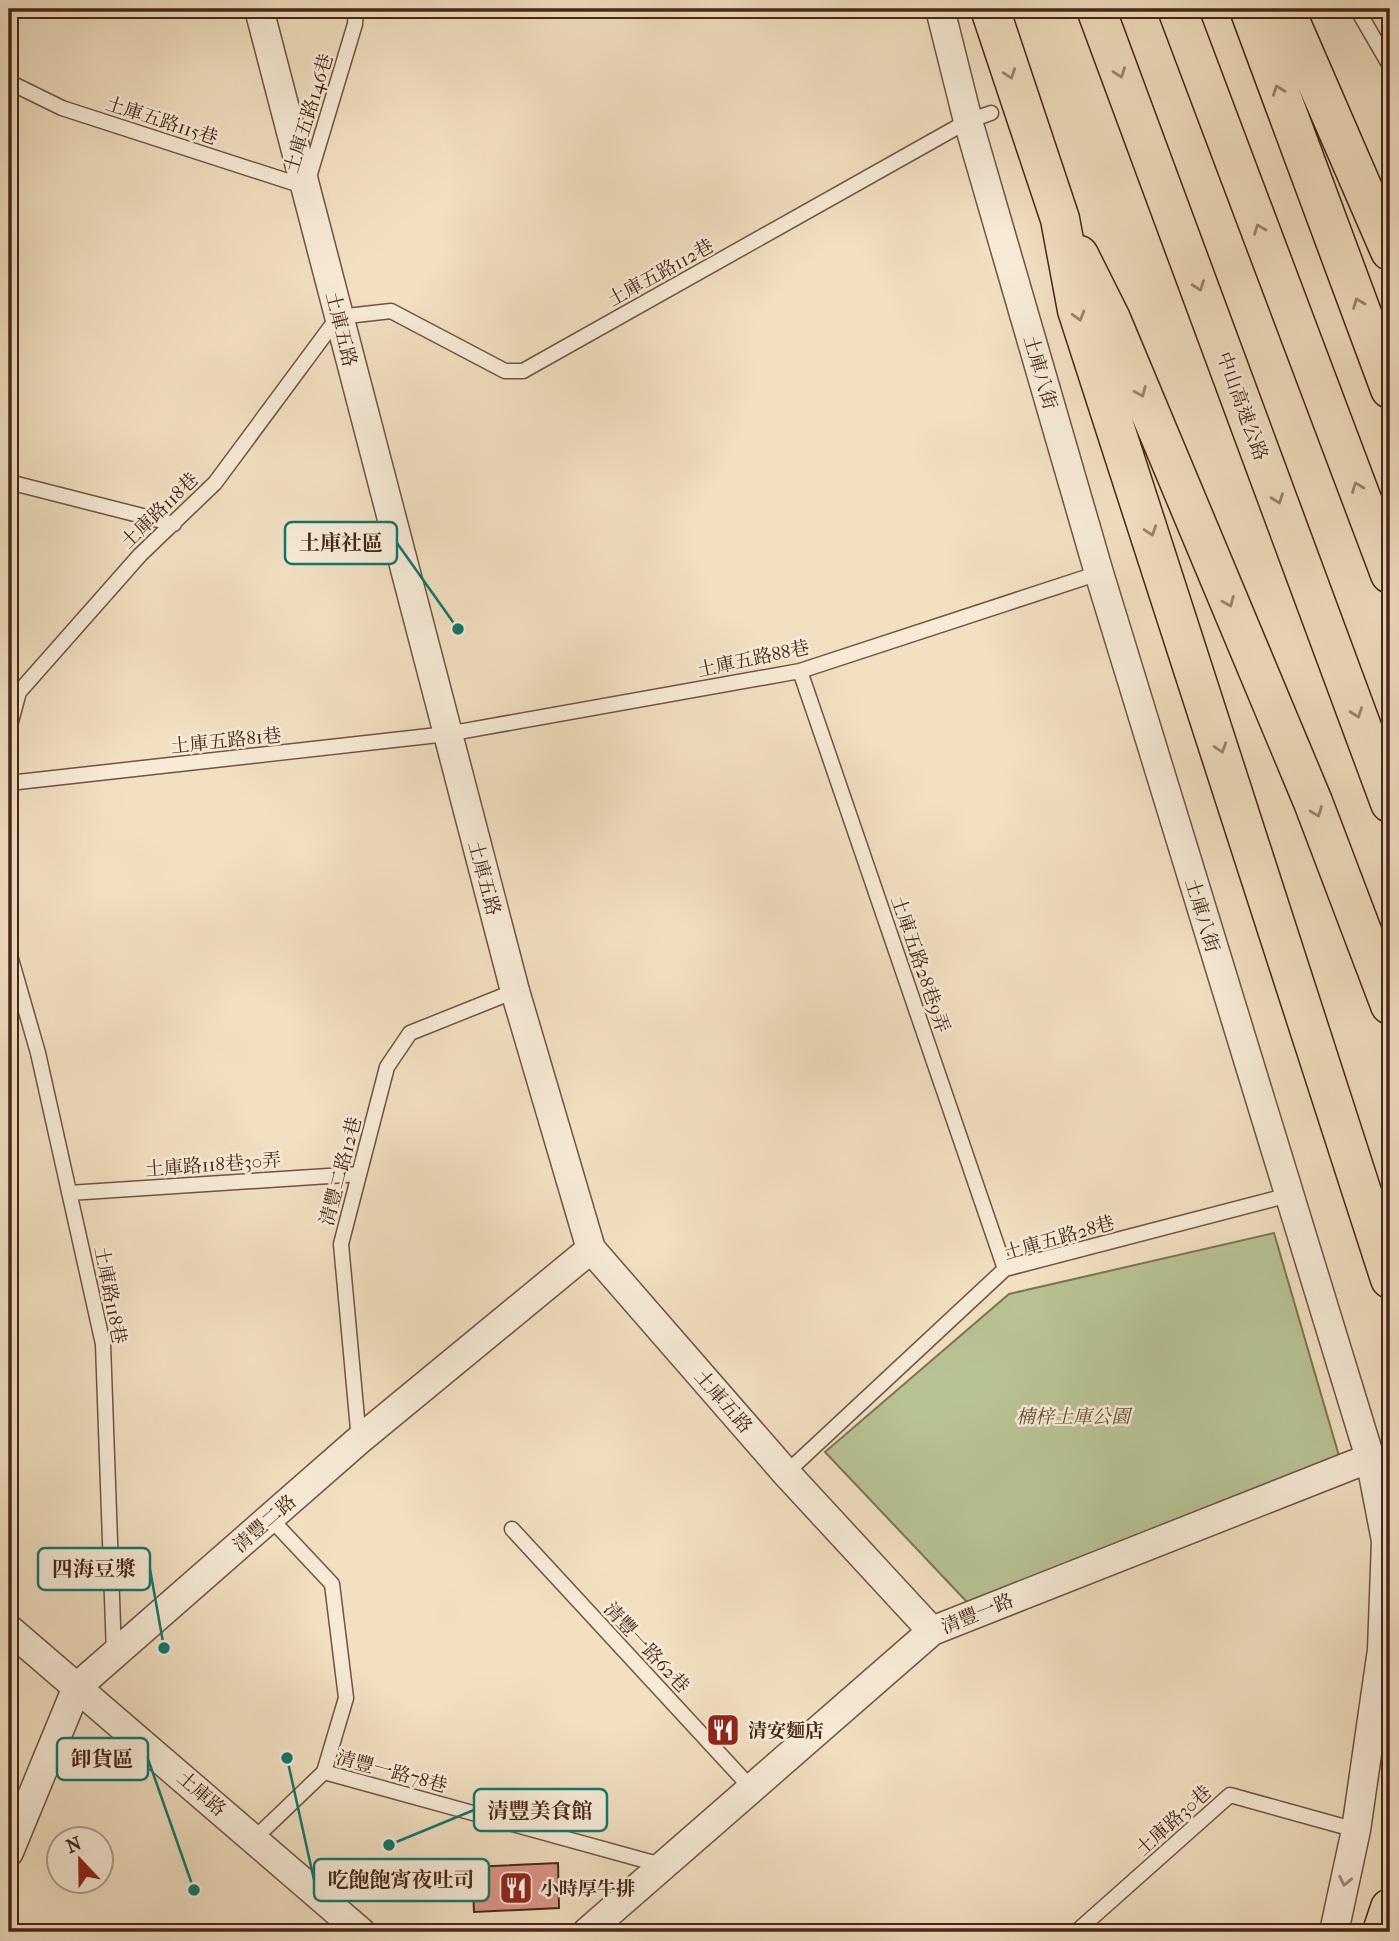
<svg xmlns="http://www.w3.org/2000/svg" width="1399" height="1941" viewBox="0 0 1399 1941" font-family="'IM FELL French Canon','Noto Serif TC',serif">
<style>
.green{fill:#b8c395;stroke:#7f7456;stroke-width:2}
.building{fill:#de9488;stroke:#462618;stroke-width:2}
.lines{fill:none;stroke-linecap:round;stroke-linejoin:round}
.service-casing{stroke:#715442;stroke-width:17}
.minor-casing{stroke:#715442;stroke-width:31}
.primary-casing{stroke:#462618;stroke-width:41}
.motorway-casing{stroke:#462618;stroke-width:41}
.service{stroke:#f7ebd7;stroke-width:14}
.minor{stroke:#f7ebd7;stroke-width:28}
.primary{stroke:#f2e0c1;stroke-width:38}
.motorway{stroke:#f2e0c1;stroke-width:38}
.oneway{stroke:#9c836c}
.oneway2{stroke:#9e8878}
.labels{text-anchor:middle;stroke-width:5;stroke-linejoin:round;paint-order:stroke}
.street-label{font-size:19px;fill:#462618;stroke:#f7ebd7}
.park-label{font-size:19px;font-style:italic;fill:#624d37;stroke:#f7ebd7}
.poi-label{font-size:19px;font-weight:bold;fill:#462618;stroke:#f7ebd7;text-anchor:start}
.leader{fill:none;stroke:#0f766e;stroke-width:2.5}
.callout-dot{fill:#0f766e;stroke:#f7ebd7;stroke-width:2.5}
.callout{fill:#f7ebd7;stroke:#0f766e;stroke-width:2.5}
.callout-label{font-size:21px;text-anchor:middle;font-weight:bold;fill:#462618}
</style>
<rect width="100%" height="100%" fill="#f2e0c1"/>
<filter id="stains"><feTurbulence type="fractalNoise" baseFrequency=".00286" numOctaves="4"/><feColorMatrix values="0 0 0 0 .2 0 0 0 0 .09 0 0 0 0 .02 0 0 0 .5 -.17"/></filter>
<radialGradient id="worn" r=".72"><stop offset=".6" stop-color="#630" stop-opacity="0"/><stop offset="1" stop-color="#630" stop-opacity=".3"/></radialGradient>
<!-- green -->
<path class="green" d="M1274 1233 1339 1456 967 1602 825 1452 1009 1294Z"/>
<!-- building -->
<path class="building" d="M558 1863 559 1908 474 1912 472 1867Z"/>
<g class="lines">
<defs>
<path id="service" d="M1357 9 1390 66
M9 82 62 108 306 187 355 24 356 9
M9 482 174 524
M800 671 1005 1269
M9 729 19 692 140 555 215 483 338 317 391 311 505 371H523L968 121 991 113
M9 783 447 734 800 671 1099 573
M9 952 38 1053 103 1344 114 1654
M69 1193 359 1174
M359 1440 341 1244 387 1067 410 1033 515 991
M786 1473 1005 1269 1289 1195
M270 1518 332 1584 346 1698 324 1772
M512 1529 753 1790
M254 1839 324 1772 665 1866
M1076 1932 1230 1795 1356 1830"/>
<path id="minor" d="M259 9 515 991 591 1249 786 1473 932 1631
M940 9 968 121 1099 573 1370 1458 1386 1541 1382 1650 1356 1830 1334 1932
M9 1629 361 1932
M9 1852 77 1687 359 1440 591 1249
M587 1932 932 1631 1370 1458"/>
<path id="primary" d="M1382 1932 1390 1908"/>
<path id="motorway" d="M990 9 1060 219 1077 310 1390 1279
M1096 9 1390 803
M1177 9 1390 574
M1249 9 1390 389
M1285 9 1390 251
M1079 255 1111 319 1313 802 1390 1005"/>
</defs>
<!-- service casing -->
<use href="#service" class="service-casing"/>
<!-- minor casing -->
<use href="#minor" class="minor-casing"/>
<!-- primary casing -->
<use href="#primary" class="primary-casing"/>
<!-- motorway casing -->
<use href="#motorway" class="motorway-casing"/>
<!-- service -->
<use href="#service" class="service"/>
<!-- minor -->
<use href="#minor" class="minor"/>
<!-- primary -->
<use href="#primary" class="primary"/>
<!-- motorway -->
<use href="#motorway" class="motorway"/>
</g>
<!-- one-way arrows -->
<defs><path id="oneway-chevron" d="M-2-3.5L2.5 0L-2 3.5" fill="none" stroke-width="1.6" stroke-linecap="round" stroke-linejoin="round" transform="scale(1.75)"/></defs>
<g class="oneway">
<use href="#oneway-chevron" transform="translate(1120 73) rotate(70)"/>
<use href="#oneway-chevron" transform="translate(1010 74) rotate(71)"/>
<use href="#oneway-chevron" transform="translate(1278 90) rotate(-110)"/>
<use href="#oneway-chevron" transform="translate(1259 229) rotate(-111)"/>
<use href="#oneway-chevron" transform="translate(1199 286) rotate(70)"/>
<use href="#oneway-chevron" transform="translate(1358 303) rotate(-111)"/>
<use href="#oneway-chevron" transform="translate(1079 316) rotate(74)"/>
<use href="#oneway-chevron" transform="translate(1141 392) rotate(67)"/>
<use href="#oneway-chevron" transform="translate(1357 487) rotate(-111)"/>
<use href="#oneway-chevron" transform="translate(1278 499) rotate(70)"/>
<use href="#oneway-chevron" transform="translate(1151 531) rotate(72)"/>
<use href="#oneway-chevron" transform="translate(1229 602) rotate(67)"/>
<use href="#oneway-chevron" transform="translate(1357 713) rotate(70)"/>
<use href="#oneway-chevron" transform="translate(1221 748) rotate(72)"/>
<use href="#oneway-chevron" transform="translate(1317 812) rotate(69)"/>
</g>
<use class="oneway2" href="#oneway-chevron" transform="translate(1345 1881) rotate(102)"/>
<!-- icons -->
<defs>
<symbol id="restaurant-square" viewBox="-11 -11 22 22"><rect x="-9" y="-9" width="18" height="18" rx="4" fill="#8f2418" stroke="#f7ebd7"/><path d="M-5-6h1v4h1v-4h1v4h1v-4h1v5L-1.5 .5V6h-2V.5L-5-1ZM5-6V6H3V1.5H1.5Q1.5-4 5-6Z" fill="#fff"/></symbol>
</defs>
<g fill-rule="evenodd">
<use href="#restaurant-square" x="704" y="1711" width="38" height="38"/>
<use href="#restaurant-square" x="497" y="1869" width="38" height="38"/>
</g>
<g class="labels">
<!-- street labels -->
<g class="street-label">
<text transform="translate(308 113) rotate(-73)" y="7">土庫五路146巷</text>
<text transform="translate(162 120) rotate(18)" y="7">土庫五路115巷</text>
<text transform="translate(660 272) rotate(-29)" y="7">土庫五路112巷</text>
<text transform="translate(342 329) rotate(76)" y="7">土庫五路</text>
<text transform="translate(1041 372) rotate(74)" y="7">土庫八街</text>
<text transform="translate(1243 406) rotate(70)" y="7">中山高速公路</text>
<text transform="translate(159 510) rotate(-44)" y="7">土庫路118巷</text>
<text transform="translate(753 658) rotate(-12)" y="7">土庫五路88巷</text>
<text transform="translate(226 740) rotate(-6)" y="7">土庫五路81巷</text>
<text transform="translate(485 878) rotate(75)" y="7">土庫五路</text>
<text transform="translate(1203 915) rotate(73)" y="7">土庫八街</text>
<text transform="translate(921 964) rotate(71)" y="7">土庫五路28巷9弄</text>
<text transform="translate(213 1164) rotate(-4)" y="7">土庫路118巷30弄</text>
<text transform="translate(340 1171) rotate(-75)" y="7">清豐二路12巷</text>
<text transform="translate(1059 1237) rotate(-16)" y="7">土庫五路28巷</text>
<text transform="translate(111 1295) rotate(79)" y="7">土庫路118巷</text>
<text transform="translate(724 1401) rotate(49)" y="7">土庫五路</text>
<text transform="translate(264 1523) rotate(-41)" y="7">清豐二路</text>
<text transform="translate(977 1613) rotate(-22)" y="7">清豐一路</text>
<text transform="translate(647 1647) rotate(47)" y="7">清豐一路62巷</text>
<text transform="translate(392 1771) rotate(15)" y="7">清豐一路78巷</text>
<text transform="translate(202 1793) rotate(41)" y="7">土庫路</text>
<text transform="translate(1173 1820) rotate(-42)" y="7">土庫路30巷</text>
</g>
<!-- park labels -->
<g class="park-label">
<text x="1073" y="1423">楠梓土庫公園</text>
</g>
<!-- poi labels -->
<g class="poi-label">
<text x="748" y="1737">清安麵店</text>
<text x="540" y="1895">小時厚牛排</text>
</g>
</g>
<!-- callouts -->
<path class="leader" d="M458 629L397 543M164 1648L150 1569M194 1890L148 1759M389 1845L474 1810M287 1758L314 1880"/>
<g class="callout-dot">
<circle cx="458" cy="629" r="7"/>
<circle cx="164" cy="1648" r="7"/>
<circle cx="194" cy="1890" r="7"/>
<circle cx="389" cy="1845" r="7"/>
<circle cx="287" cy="1758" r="7"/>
</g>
<g class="callout">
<rect x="285" y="522" width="112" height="42" rx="7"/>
<rect x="38" y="1548" width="112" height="42" rx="7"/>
<rect x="57" y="1738" width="91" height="42" rx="7"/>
<rect x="474" y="1789" width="133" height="42" rx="7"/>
<rect x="314" y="1859" width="175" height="42" rx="7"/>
</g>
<g class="callout-label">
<text x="341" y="550">土庫社區</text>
<text x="94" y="1576">四海豆漿</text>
<text x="102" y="1766">卸貨區</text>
<text x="540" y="1818">清豐美食館</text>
<text x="401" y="1887">吃飽飽宵夜吐司</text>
</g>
<!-- margin -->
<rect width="1399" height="1941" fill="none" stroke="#f2e0c1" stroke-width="35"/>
<rect x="10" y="10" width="1378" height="1920" fill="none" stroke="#462618" stroke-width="3.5"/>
<rect x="18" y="18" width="1364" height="1906" fill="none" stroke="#462618" stroke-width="2"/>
<!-- north arrow -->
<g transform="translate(80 1860) rotate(338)"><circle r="33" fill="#f7ebd7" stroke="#b09c8b" stroke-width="2"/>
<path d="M0-5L12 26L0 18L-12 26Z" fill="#8f2418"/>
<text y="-10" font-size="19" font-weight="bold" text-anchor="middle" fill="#462618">N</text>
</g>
<rect width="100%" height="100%" filter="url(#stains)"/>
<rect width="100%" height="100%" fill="url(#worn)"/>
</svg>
